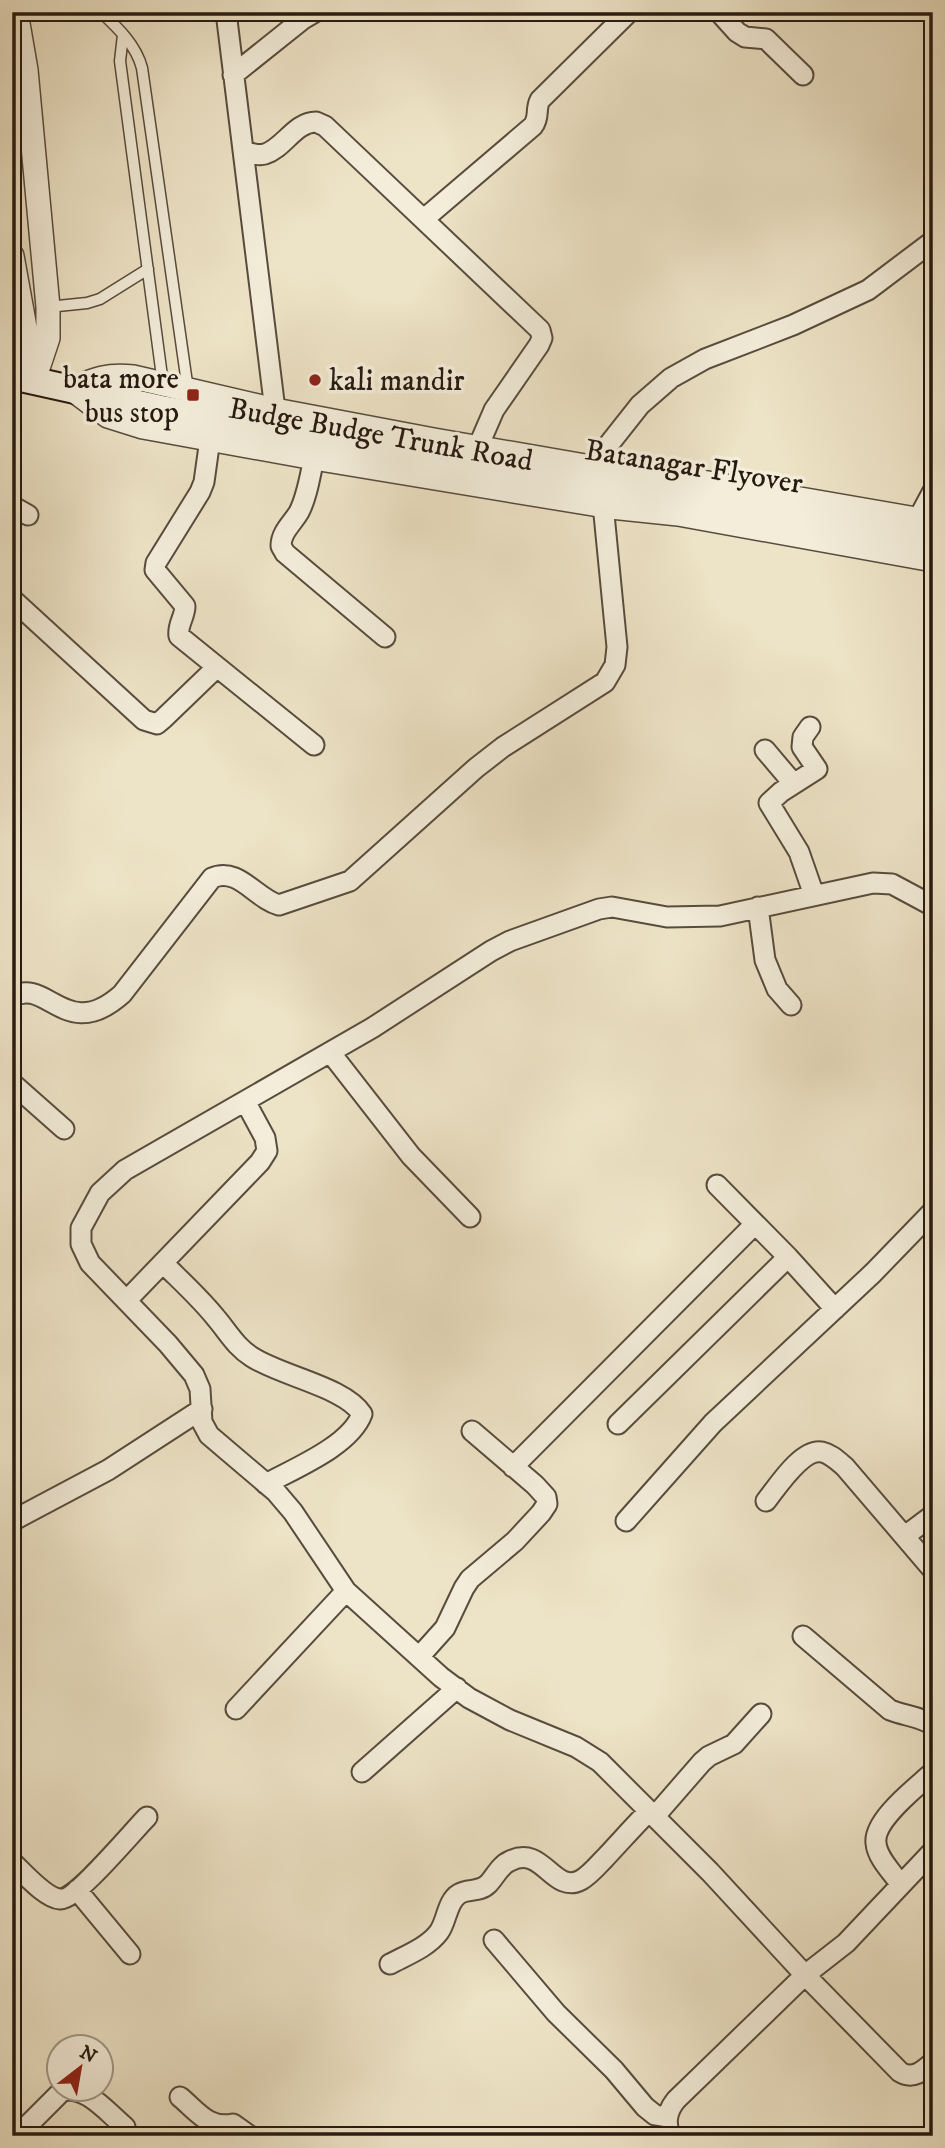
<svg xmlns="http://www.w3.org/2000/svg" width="945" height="2148" viewBox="0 0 945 2148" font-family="'IM FELL DW Pica',serif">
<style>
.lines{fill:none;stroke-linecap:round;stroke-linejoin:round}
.service-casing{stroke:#584c3e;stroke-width:13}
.minor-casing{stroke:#584c3e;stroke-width:23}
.tertiary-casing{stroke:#584c3e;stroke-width:26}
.secondary-casing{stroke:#271a11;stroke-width:30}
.service{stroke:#f3edda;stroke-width:10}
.minor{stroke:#f3edda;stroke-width:19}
.tertiary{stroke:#f3edda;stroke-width:23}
.secondary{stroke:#f3edda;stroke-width:26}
.poi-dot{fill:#8f2418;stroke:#f3edda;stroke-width:2.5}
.labels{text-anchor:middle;stroke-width:7;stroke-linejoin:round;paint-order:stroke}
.poi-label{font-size:30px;fill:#271a11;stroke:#f3edda;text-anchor:end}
.street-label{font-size:30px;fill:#271a11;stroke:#f3edda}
</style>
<rect width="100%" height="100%" fill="#ede3c6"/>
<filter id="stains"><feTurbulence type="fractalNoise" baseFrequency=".00286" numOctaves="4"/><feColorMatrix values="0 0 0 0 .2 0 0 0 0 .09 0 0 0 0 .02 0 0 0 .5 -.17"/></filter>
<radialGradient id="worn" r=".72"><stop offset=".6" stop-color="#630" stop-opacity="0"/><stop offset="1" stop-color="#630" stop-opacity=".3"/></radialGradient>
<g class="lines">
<defs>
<path id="service" d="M101 12C118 28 136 45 142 68L188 390
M123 35 120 61 163 384
M48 307 87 303 100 299 148 269"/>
<path id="minor" d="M226 12 275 410
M719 12 737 32 745 37 766 39 803 75
M233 75 303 19 315 12
M243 151C250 153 258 156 265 154 284 148 295 122 316 122L325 126 540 330 542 338 539 345 494 410 478 447
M424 219 533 126C540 117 535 109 540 100L629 12
M210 439 204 482 200 492 156 563 155 570 185 606C185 617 177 625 179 636L314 745
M314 458C310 476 307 497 299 512 292 524 281 532 281 546L285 553 385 637
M591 467 640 405 671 378 705 359 793 325 868 290 933 241
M12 506 28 515
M918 519 933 491
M12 599 144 720 157 724 163 719 217 667
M810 727 803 737 802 747 817 769 781 792 769 803 799 852 814 895
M765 750 793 783
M933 906 892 884 873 883 720 916 667 917 612 907 599 909 510 941 491 951 372 1028 125 1170 100 1193 81 1228V1244L90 1263 168 1344 194 1375 200 1389 202 1422 209 1435 276 1492 293 1512 346 1591 441 1677 469 1698 510 1720 576 1747 600 1762 710 1872 805 1975 900 2072C913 2080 923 2071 933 2062
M758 907 765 960 777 989 791 1005
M12 997C47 976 66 1044 122 994L212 878C238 866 256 899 279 905L350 881 476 768 503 747 605 682 615 665 617 647 603 504
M330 1052 411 1156 470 1217
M12 1083 64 1129
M717 1185 788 1257 835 1309
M163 1263C181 1281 200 1298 216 1318 228 1332 236 1347 252 1357 281 1376 345 1387 362 1414 350 1446 295 1468 266 1484
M127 1300 260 1162 267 1151 265 1138 245 1101
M618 1424 788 1257
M513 1467 755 1224
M766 1501C778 1486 802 1448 822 1452 831 1454 838 1461 845 1467L933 1570
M12 1521 108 1470 202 1409
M626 1521 713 1423 873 1273 933 1211
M905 1536 933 1515
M803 1636 890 1710C905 1716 919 1716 933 1725
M419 1657 445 1628 464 1588 470 1579 515 1541 541 1513 547 1504 546 1497 535 1485 472 1431
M236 1709 346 1591
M362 1772 457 1688
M655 1816 702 1762 709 1756 734 1744 761 1714
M12 1862C23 1872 45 1898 60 1899 75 1901 133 1831 147 1817
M901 1885C893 1873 877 1858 876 1843 873 1820 917 1787 933 1772
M77 1890 130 1954
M494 1940 556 2013 614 2070 645 2107 655 2115 667 2117
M390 1964C407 1955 428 1947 439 1932 447 1921 447 1901 459 1894 468 1888 479 1893 488 1884 495 1877 500 1865 510 1861 543 1844 553 1895 581 1880 590 1875 598 1865 605 1858 620 1842 634 1826 649 1811
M180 2097C197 2111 208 2129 233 2124L250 2136
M17 2136 62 2091C86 2085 107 2112 125 2127
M670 2136C665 2122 667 2111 676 2100L805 1975 846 1943 933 1851"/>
<path id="tertiary" d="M16 12 26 70 48 307V338L34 380
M12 256 34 377
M933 522 673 477 591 467 434 440 275 410 133 377C108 374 95 379 72 389L108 416 143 427 314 458 611 507 678 514 933 560"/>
<path id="secondary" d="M12 376 161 409 438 459 755 509 933 541"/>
</defs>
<!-- service casing -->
<use href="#service" class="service-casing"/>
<!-- minor casing -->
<use href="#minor" class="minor-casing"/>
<!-- tertiary casing -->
<use href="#tertiary" class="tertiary-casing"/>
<!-- secondary casing -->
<use href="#secondary" class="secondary-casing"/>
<!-- service -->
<use href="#service" class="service"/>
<!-- minor -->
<use href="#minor" class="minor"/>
<!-- tertiary -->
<use href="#tertiary" class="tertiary"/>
<!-- secondary -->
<use href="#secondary" class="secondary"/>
</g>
<!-- markers -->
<g class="poi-dot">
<circle cx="315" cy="380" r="7"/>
<rect x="186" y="388" width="14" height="14" rx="3.5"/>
</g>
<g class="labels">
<!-- poi labels -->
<g class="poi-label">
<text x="179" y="388">bata more<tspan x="179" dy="34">bus stop</tspan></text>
<text x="329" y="390" text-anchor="start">kali mandir</text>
</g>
<!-- street labels -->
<g class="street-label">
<text transform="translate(381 434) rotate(10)" y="10">Budge Budge Trunk Road</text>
<text transform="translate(694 466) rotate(9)" y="10">Batanagar Flyover</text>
</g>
</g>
<!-- margin -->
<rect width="945" height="2148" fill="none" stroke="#ede3c6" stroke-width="42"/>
<rect x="14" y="14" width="917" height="2120" fill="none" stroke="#271a11" stroke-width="3.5"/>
<rect x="21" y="21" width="903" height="2106" fill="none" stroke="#271a11" stroke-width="2"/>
<!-- north arrow -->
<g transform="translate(80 2068) rotate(31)"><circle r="33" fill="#f3edda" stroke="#a1998a" stroke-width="2"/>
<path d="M0-5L12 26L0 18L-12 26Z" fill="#8f2418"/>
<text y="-10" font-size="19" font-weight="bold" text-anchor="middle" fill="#271a11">N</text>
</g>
<rect width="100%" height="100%" filter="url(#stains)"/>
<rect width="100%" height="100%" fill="url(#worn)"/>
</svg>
